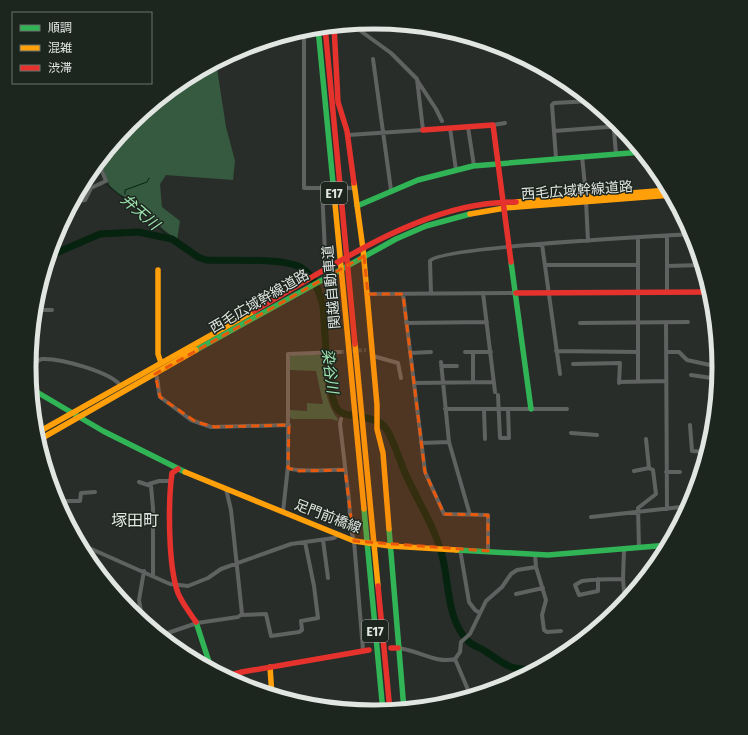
<svg xmlns="http://www.w3.org/2000/svg" width="748" height="735" viewBox="0 0 748 735" font-family="'Fira Sans Condensed','Noto Sans JP',sans-serif">
<style>
.green{fill:#365a40}
.lines{fill:none;stroke-linecap:round;stroke-linejoin:round}
.stream{stroke:#05230f;stroke-width:1}
.river{stroke:#05230f;stroke-width:7}
.street-tunnel{stroke:#454946;stroke-width:4;stroke-dasharray:4 2;stroke-linecap:butt}
.street{stroke:#5f6260;stroke-width:4}
.fast{stroke:#30b455;stroke-width:5.5}
.slow{stroke:#ff9f0a;stroke-width:5.5}
.jam{stroke:#e5322d;stroke-width:5.5}
.marked{fill:#e8590c;fill-opacity:0.2;stroke:#e8590c;stroke-width:3;stroke-dasharray:8 5;stroke-linejoin:round}
.labels{text-anchor:middle;stroke-width:3;stroke-linejoin:round;paint-order:stroke}
.shield{fill:#1d251f;stroke:#a6aca8;stroke-width:1}
.shield-label{font-size:13px;font-weight:bold;fill:#e1e6e2}
.street-label{font-size:14px;fill:#e1e6e2;stroke:#1d251f}
.water-label{font-size:15px;font-style:italic;fill:#a0e7b2;stroke:#1d251f}
.quarter-label{font-size:16px;fill:#e1e6e2;stroke:#1d251f}
.rim{fill:none;stroke:#e1e6e2;stroke-width:5}
</style>
<rect width="100%" height="100%" fill="#292d2a"/>
<!-- green -->
<path class="green" d="M216 62 226 127 235 161 233 180 166 175 160 184 162 207 180 221 177 240 163 229 138 203 117 193 110 186 98 161 130 123 182 80Z
M292 355H323C325 377 323 401 338 419L337 421 332 419H292L290 417V410L307 411V403L323 404 316 371 290 370V357Z"/>
<g class="lines">
<!-- stream -->
<path class="stream" d="M96 165 103 178
M105 183 130 203 139 207 148 219 172 239
M125 194V190L147 182 149 178"/>
<!-- river -->
<path class="river" d="M49 256 100 234 138 232 172 239 198 257 206 260C227 261 288 257 303 269 315 277 320 294 323 306 326 338 325 375 335 405 341 423 375 410 387 430 395 443 399 460 406 475 417 500 432 522 440 548 450 577 445 617 467 640 472 646 479 647 485 651 509 667 507 669 537 670"/>
<!-- street-tunnel -->
<path class="street-tunnel" d="M340 352 366 350"/>
<!-- street -->
<path class="street" d="M304 30V188H328
M373 59 391 190
M417 80 436 109 442 121
M613 119 616 154
M493 125 505 123
M468 127 474 166
M450 128 456 170
M554 131 621 126
M348 135 423 130 417 79 391 53 351 24
M582 156 586 196
M556 158 552 105 554 103 591 101
M322 188 325 253 332 268
M345 188H354
M586 201 588 241
M70 206 79 201 85 200 91 188 106 181 98 162
M638 238V382
M542 244 560 374
M545 265H638
M667 266 702 265
M483 293 495 392
M667 293V236
M368 294 516 293
M403 294 425 472 444 514 488 515V551
M431 294 430 261C438 247 661 236 692 234
M34 307H41L42 310H52
M666 322 667 509
M406 323 487 322
M580 323 688 322
M556 351 638 352
M465 352H491
M473 352V382
M666 352H679L687 360 719 367
M410 353 431 352
M373 356 398 363 401 378
M441 362 449 442 470 515
M573 364 620 363 619 383
M29 366C35 366 36 360 42 359 60 358 111 372 121 386
M441 366H457
M155 374C160 381 157 389 160 397L191 420 211 427 289 425
M691 375 718 379
M619 382 666 381
M414 383 494 382
M498 395 500 438H509L508 409
M445 409H567
M484 410 485 439
M341 419 340 424 349 500 351 530 354 541 363 650
M690 425 692 451 708 452
M571 433 597 435
M421 443 449 442
M288 468C298 473 331 469 345 470
M634 471 649 468
M666 472H680
M139 482 151 486 153 508V575
M149 484 159 481H170
M61 501H80L81 493 95 492
M283 512 288 466V354L340 352
M591 517 690 506
M323 540 328 578
M78 543 170 584 188 586 208 578 221 569 291 544 334 538 338 535
M639 548 638 508 656 494 653 470 649 468 646 439
M460 549 469 602 475 610 480 613
M624 550 623 579 625 603
M535 554 536 567 546 600 542 615 544 630 547 632 561 631
M598 579V591L579 595 575 585 582 581C596 579 609 579 623 579
M516 594 543 588
M241 615 266 614 271 636 299 632 302 630 301 621 318 618 314 586 305 542
M143 623 139 600 144 571
M159 636 197 623 238 617 242 614 231 510 226 489
M398 648C418 650 436 664 455 659L460 652 461 642 470 634 486 601 502 587 511 574 517 570 536 567
M455 659 471 697
M395 705 403 704
M335 709 374 707"/>
<!-- fast -->
<path class="fast" d="M318 28 334 193
M357 206 418 180 473 166 642 152
M511 262 531 409
M196 350 396 239 426 226 470 214
M30 388 103 431 185 472
M364 509 383 712
M389 529 404 710
M457 550 548 555 669 545
M196 622 212 671"/>
<!-- slow -->
<path class="slow" d="M354 183 363 249 377 405V429L383 453 389 529
M334 193 364 509
M516 202 669 190
M470 214 505 208 672 195
M158 270V354L161 363
M355 344 378 586
M35 434 254 311
M37 441 196 350
M185 472 354 541 390 546 457 550
M270 667 272 696"/>
<!-- jam -->
<path class="jam" d="M334 26 338 102 347 131 354 183
M325 27 355 344
M423 130 493 125 511 262
M516 293 710 292
M254 311C323 272 406 214 485 204 495 203 506 202 516 202
M178 469 172 473C168 502 168 566 178 593 182 603 190 613 196 622
M378 586 390 711
M391 648H398
M223 677 242 672 369 650"/>
</g>
<!-- marked area -->
<path class="marked" d="M364 256 368 294H403L425 472 444 514 488 515V551L354 541 345 470 297 471 288 468 289 425 215 427 196 422 160 397 155 374Z"/>
<g class="labels">
<!-- shield labels -->
<g class="shield">
<rect x="321" y="182" width="26" height="22" rx="3"/>
<rect x="362" y="620" width="26" height="22" rx="3"/>
</g>
<g class="shield-label">
<text x="334" y="198">E17</text>
<text x="375" y="636">E17</text>
</g>
<!-- street labels -->
<g class="street-label">
<text transform="translate(577 190) rotate(-4)" y="5">西毛広域幹線道路</text>
<text transform="translate(331 287) rotate(-95)" y="5">関越自動車道</text>
<text transform="translate(259 301) rotate(-30)" y="5">西毛広域幹線道路</text>
<text transform="translate(328 516) rotate(21)" y="5">足門前橋線</text>
</g>
<!-- water labels -->
<g class="water-label">
<text transform="translate(140 212) rotate(41)" y="5">弁天川</text>
<text transform="translate(330 371) rotate(83)" y="5">染谷川</text>
</g>
<!-- quarter labels -->
<g class="quarter-label">
<text x="135" y="526">塚田町</text>
</g>
</g>
<!-- crop -->
<path d="M0 0H748V735H0ZM36 367a338 338 0 1 1 676 0a338 338 0 1 1-676 0Z" fill="#1d251f" fill-rule="evenodd"/>
<path class="rim" d="M36 367a338 338 0 1 1 676 0a338 338 0 1 1-676 0Z"/>
<!-- legend -->
<rect x="12" y="12" width="140" height="72" fill="#1d251f" stroke="#6b726d"/>
<rect x="20" y="25" width="20" height="6" fill="#30b455" stroke="#6b726d"/>
<text x="48" y="32" font-size="12" fill="#e1e6e2">順調</text>
<rect x="20" y="45" width="20" height="6" fill="#ff9f0a" stroke="#6b726d"/>
<text x="48" y="52" font-size="12" fill="#e1e6e2">混雑</text>
<rect x="20" y="65" width="20" height="6" fill="#e5322d" stroke="#6b726d"/>
<text x="48" y="72" font-size="12" fill="#e1e6e2">渋滞</text>
</svg>
